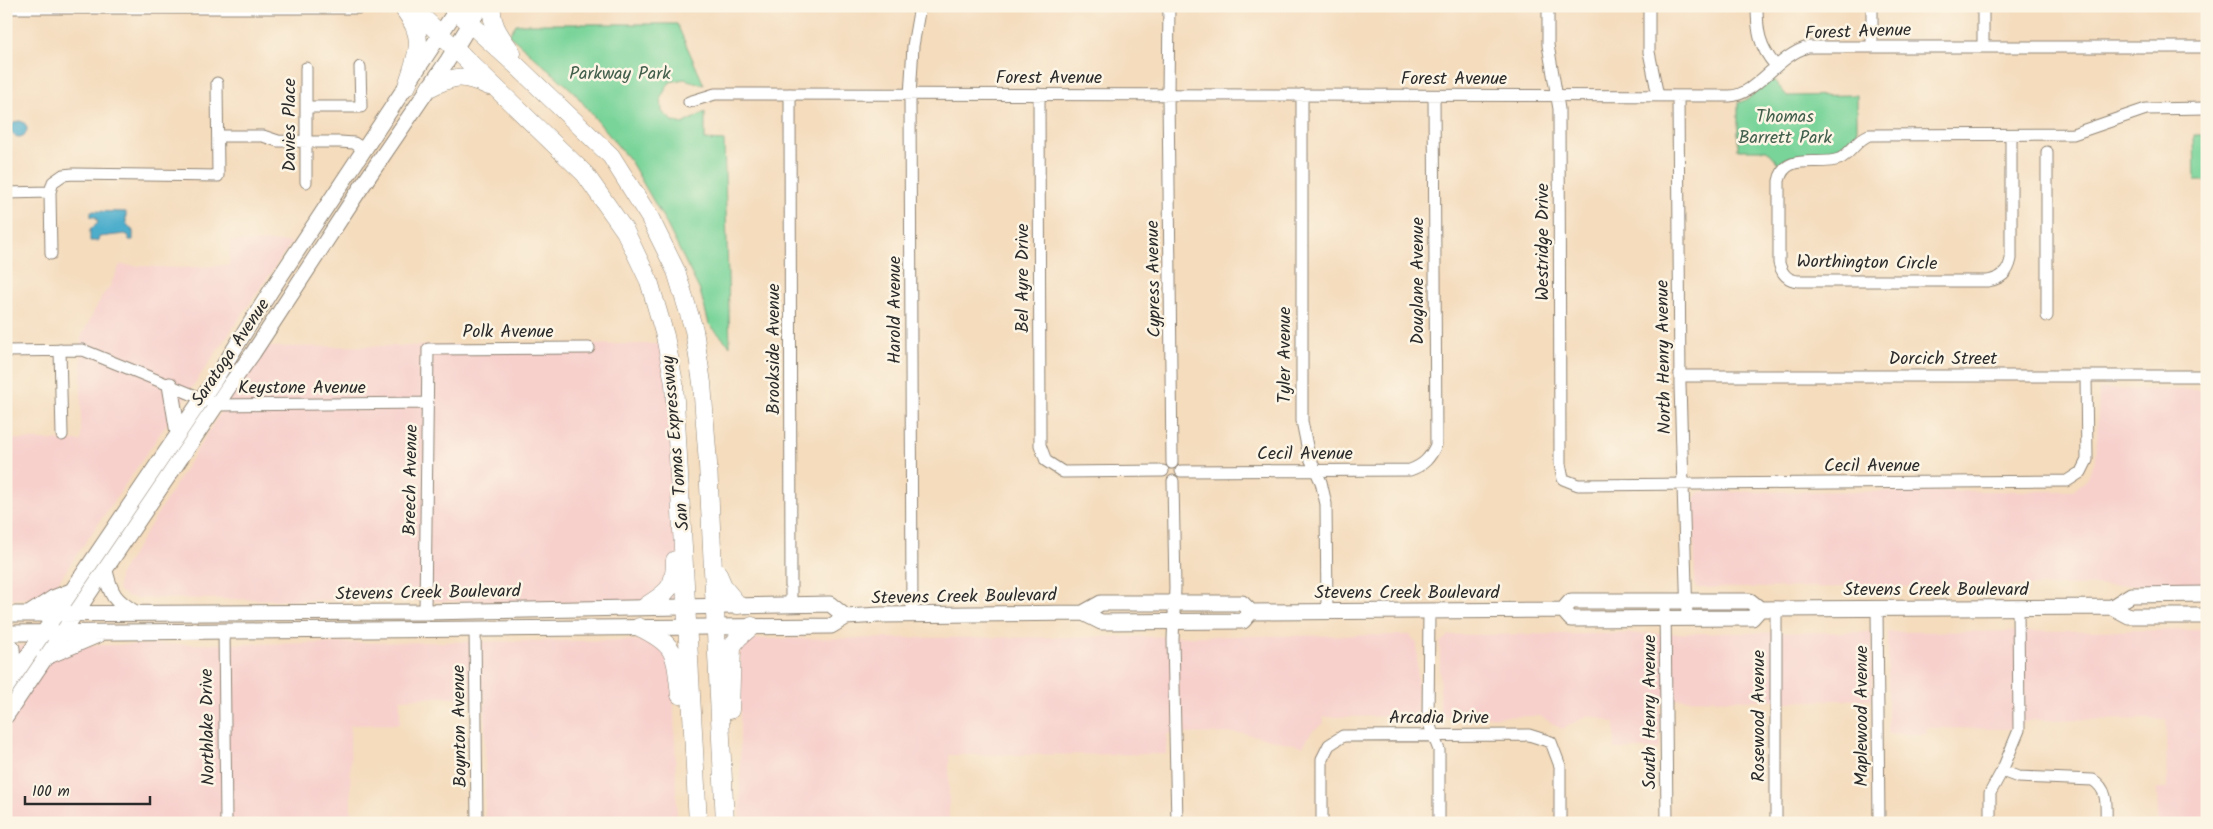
<svg xmlns="http://www.w3.org/2000/svg" width="2213" height="829" viewBox="0 0 2213 829" font-family="Kalam,sans-serif">
<style>
.built{fill:#f7d0cc}
.green{fill:#79d49a;stroke:#528062}
.water{fill:#4daecc;stroke:#3c6c7c}
.lines{fill:none;stroke-linecap:round;stroke-linejoin:round}
.minor-casing{stroke:#908474;stroke-width:13}
.major-casing{stroke:#908474;stroke-width:17}
.highway-casing{stroke:#908474;stroke-width:19}
.minor{stroke:#fff;stroke-width:11}
.major{stroke:#fff;stroke-width:15}
.highway{stroke:#fff;stroke-width:18}
.labels{text-anchor:middle;stroke-width:5;stroke-linejoin:round;paint-order:stroke}
.street-label{font-size:18px;fill:#2b2b2b;stroke:#fcf5e5}
.park-label{font-size:18px;fill:#425e4c;stroke:#fcf5e5}
</style>
<rect width="100%" height="100%" fill="#fcf5e5"/>
<filter id="ink" filterUnits="userSpaceOnUse"><feTurbulence type="fractalNoise" baseFrequency=".02" numOctaves="2"/><feDisplacementMap in="SourceGraphic" scale="10" xChannelSelector="R" yChannelSelector="G"/><feConvolveMatrix kernelMatrix="1 2 1 2 8 2 1 2 1" color-interpolation-filters="sRGB"/></filter>
<filter id="wash" filterUnits="userSpaceOnUse"><feTurbulence type="fractalNoise" baseFrequency=".0096" numOctaves="4" result="noise"/><feDisplacementMap in="SourceGraphic" scale="20" xChannelSelector="R" yChannelSelector="G"/><feGaussianBlur stdDeviation="1.12" result="paint"/><feColorMatrix in="noise" values="0 0 0 0 0 0 0 0 0 0 0 0 0 0 0 0 0 1.4 0 .05"/><feComposite in="paint" operator="in"/></filter>
<g filter="url(#wash)">
<rect width="100%" height="100%" fill="#f4dcbd"/>
<!-- built -->
<path class="built" d="M230 241 292 242 56 585 39 597 6 600V439L81 441V337L102 296 109 288 120 265 180 268 229 265Z
M668 344 683 604 137 598 126 596 118 590 119 576 261 347Z
M2099 389 2207 390V585L1698 588 1695 585 1694 498 1699 492 2073 491 2085 481 2096 459Z
M2207 630V823H2158L2157 788H2167L2166 719 2031 720 2008 729 1927 728 1926 734H1888V632Z
M1872 632V699L1782 702 1768 700 1660 699V749H1615V723L1589 715 1562 729 1540 716 1440 717V643L1449 635Z
M1410 635 1417 644V716L1323 717 1324 723 1312 731 1303 746 1242 733 1167 734 1166 754 949 755V823H740V647L748 639Z
M672 640 677 823H485V698L438 697 400 699V724L350 725 351 821 6 823V646Z"/>
<!-- green -->
<path class="green" d="M516 24H677L704 85 684 79 670 82 661 97 662 112 673 121 683 124 705 112V140L724 141 730 346 709 324 700 291 665 221 631 162 573 91 509 35Z
M1772 78 1787 96 1857 95V133C1849 139 1844 150 1833 153 1815 159 1796 149 1779 163L1767 150H1738V103L1748 99Z
M2194 135H2207V181H2195Z"/>
<!-- water -->
<path class="water" d="M11 129a8 8 0 1 1 16 0a8 8 0 1 1-16 0Z
M91 211 126 212V223L133 231V240H129V236L125 234 99 237 98 241H90V230L98 223 96 217H91Z"/>
</g>
<g filter="url(#ink)">
<g class="lines">
<defs>
<path id="minor" d="M1169 6 1168 94 1172 463
M1548 6V45L1559 109 1560 464 1563 479 1578 485 2067 481 2081 472 2087 460 2086 376
M1649 6V52L1658 96
M1757 6C1757 31 1759 46 1775 65
M1983 6V45
M6 8H359
M1872 47V6
M306 68V182
M790 94 791 604
M1039 94 1040 445 1046 461 1063 472 1163 471
M1302 95V421L1309 456 1321 482 1326 504 1327 611
M1678 96 1680 385 1687 618
M689 102 715 94C1054 96 1392 96 1730 96 1756 95 1778 55 1808 47H2207
M306 107H361L360 67
M2011 135V259C2008 273 2002 278 1988 281H1798C1787 280 1782 274 1779 263V181C1785 151 1818 167 1839 159 1851 154 1856 140 1869 135L2073 134 2146 109 2207 108
M218 136H263L278 141 340 142 354 143 365 150
M2047 152V316
M50 192 53 182 63 175 73 174 218 176 217 83
M6 193 50 192 51 254
M60 350 62 435
M6 351 83 350 218 405 428 403
M1680 376H2207
M1181 471 1410 470C1424 465 1430 458 1436 445L1434 96
M1173 481 1175 588 1173 640 1177 823
M1665 601 1667 823
M1877 608 1879 823
M1776 609V823
M1429 611 1428 721 1439 750V823
M425 612 428 349 589 348
M912 614 910 96 913 46 920 6
M475 628 477 823
M224 630 226 823
M2002 771 2018 777 2093 780C2109 790 2106 806 2106 823
M1322 823V759L1329 745 1343 736 1529 735 1551 742 1560 766V823
M1990 823V793L2002 771 2019 730 2018 607"/>
<path id="major" d="M170 385 178 433
M105 571C111 595 114 600 135 613
M2112 607 2131 595 2207 594
M1563 610 1571 619 1752 618 1760 609
M30 613 53 598 71 591
M1083 613 1101 603H1242L1251 612 1563 610 1571 601H1750L1760 609 2112 607 2129 616H2207
M6 614 425 612 830 604 846 617
M6 633 831 626 846 617 880 615 1083 613 1101 622 1243 621 1251 612
M6 642 12 648 14 675
M44 658 98 635
M6 688 214 381 272 289 459 6
M6 716 230 385 253 353 356 195 448 60 481 6"/>
<path id="highway" d="M411 6 585 174 625 231 649 281 665 336 674 383 698 823
M451 6 516 65 611 156 650 218 676 271 694 330 702 383 708 464 725 823
M492 6C490 25 502 38 512 53
M404 9C427 40 417 53 407 86
M429 88C455 75 462 74 489 86
M717 572 724 588 738 605
M646 606C668 592 675 588 675 560
M639 627C678 646 675 654 680 695
M730 710 732 646 738 638 752 626"/>
</defs>
<!-- minor casing -->
<use href="#minor" class="minor-casing"/>
<!-- major casing -->
<use href="#major" class="major-casing"/>
<!-- highway casing -->
<use href="#highway" class="highway-casing"/>
<!-- minor -->
<use href="#minor" class="minor"/>
<!-- major -->
<use href="#major" class="major"/>
<!-- highway -->
<use href="#highway" class="highway"/>
</g>
</g>
<g class="labels">
<!-- street labels -->
<g class="street-label">
<text transform="translate(1858 31) rotate(-2)" y="6">Forest Avenue</text>
<text x="1049" y="83">Forest Avenue</text>
<text x="1454" y="84">Forest Avenue</text>
<text transform="translate(289 125) rotate(-90)" y="6">Davies Place</text>
<text transform="translate(1542 242) rotate(-90)" y="6">Westridge Drive</text>
<text transform="translate(1867 262) rotate(1)" y="6">Worthington Circle</text>
<text transform="translate(1022 278) rotate(-90)" y="6">Bel Ayre Drive</text>
<text transform="translate(1153 279) rotate(-91)" y="6">Cypress Avenue</text>
<text transform="translate(1417 281) rotate(-90)" y="6">Douglane Avenue</text>
<text transform="translate(894 310) rotate(-90)" y="6">Harold Avenue</text>
<text x="508" y="337">Polk Avenue</text>
<text transform="translate(773 349) rotate(-90)" y="6">Brookside Avenue</text>
<text transform="translate(230 352) rotate(-56)" y="6">Saratoga Avenue</text>
<text transform="translate(1284 355) rotate(-90)" y="6">Tyler Avenue</text>
<text transform="translate(1663 357) rotate(-91)" y="6">North Henry Avenue</text>
<text x="1943" y="364">Dorcich Street</text>
<text x="302" y="393">Keystone Avenue</text>
<text transform="translate(675 443) rotate(-95)" y="6">San Tomas Expressway</text>
<text x="1305" y="459">Cecil Avenue</text>
<text x="1872" y="471">Cecil Avenue</text>
<text transform="translate(410 480) rotate(-89)" y="6">Breech Avenue</text>
<text x="1936" y="595">Stevens Creek Boulevard</text>
<text transform="translate(428 592) rotate(-1)" y="6">Stevens Creek Boulevard</text>
<text x="1407" y="598">Stevens Creek Boulevard</text>
<text transform="translate(964 596) rotate(-1)" y="6">Stevens Creek Boulevard</text>
<text transform="translate(1649 712) rotate(-90)" y="6">South Henry Avenue</text>
<text transform="translate(1758 716) rotate(-90)" y="6">Rosewood Avenue</text>
<text transform="translate(1861 716) rotate(-90)" y="6">Maplewood Avenue</text>
<text x="1439" y="723">Arcadia Drive</text>
<text transform="translate(459 726) rotate(-91)" y="6">Boynton Avenue</text>
<text transform="translate(207 727) rotate(-91)" y="6">Northlake Drive</text>
</g>
<!-- park labels -->
<g class="park-label">
<text x="620" y="79">Parkway Park</text>
<text x="1785" y="122">Thomas<tspan x="1785" dy="21">Barrett Park</tspan></text>
</g>
</g>
<!-- margin -->
<rect width="2213" height="829" fill="none" stroke="#fcf5e5" stroke-width="25"/>
<!-- scale -->
<path d="M25 796v8h125v-8" fill="none" stroke="#2b2b2b" stroke-width="2.5"/>
<text x="32" y="796" font-size="15" fill="#2b2b2b" stroke="#fcf5e5" stroke-width="4" paint-order="stroke">100 m</text>
</svg>
